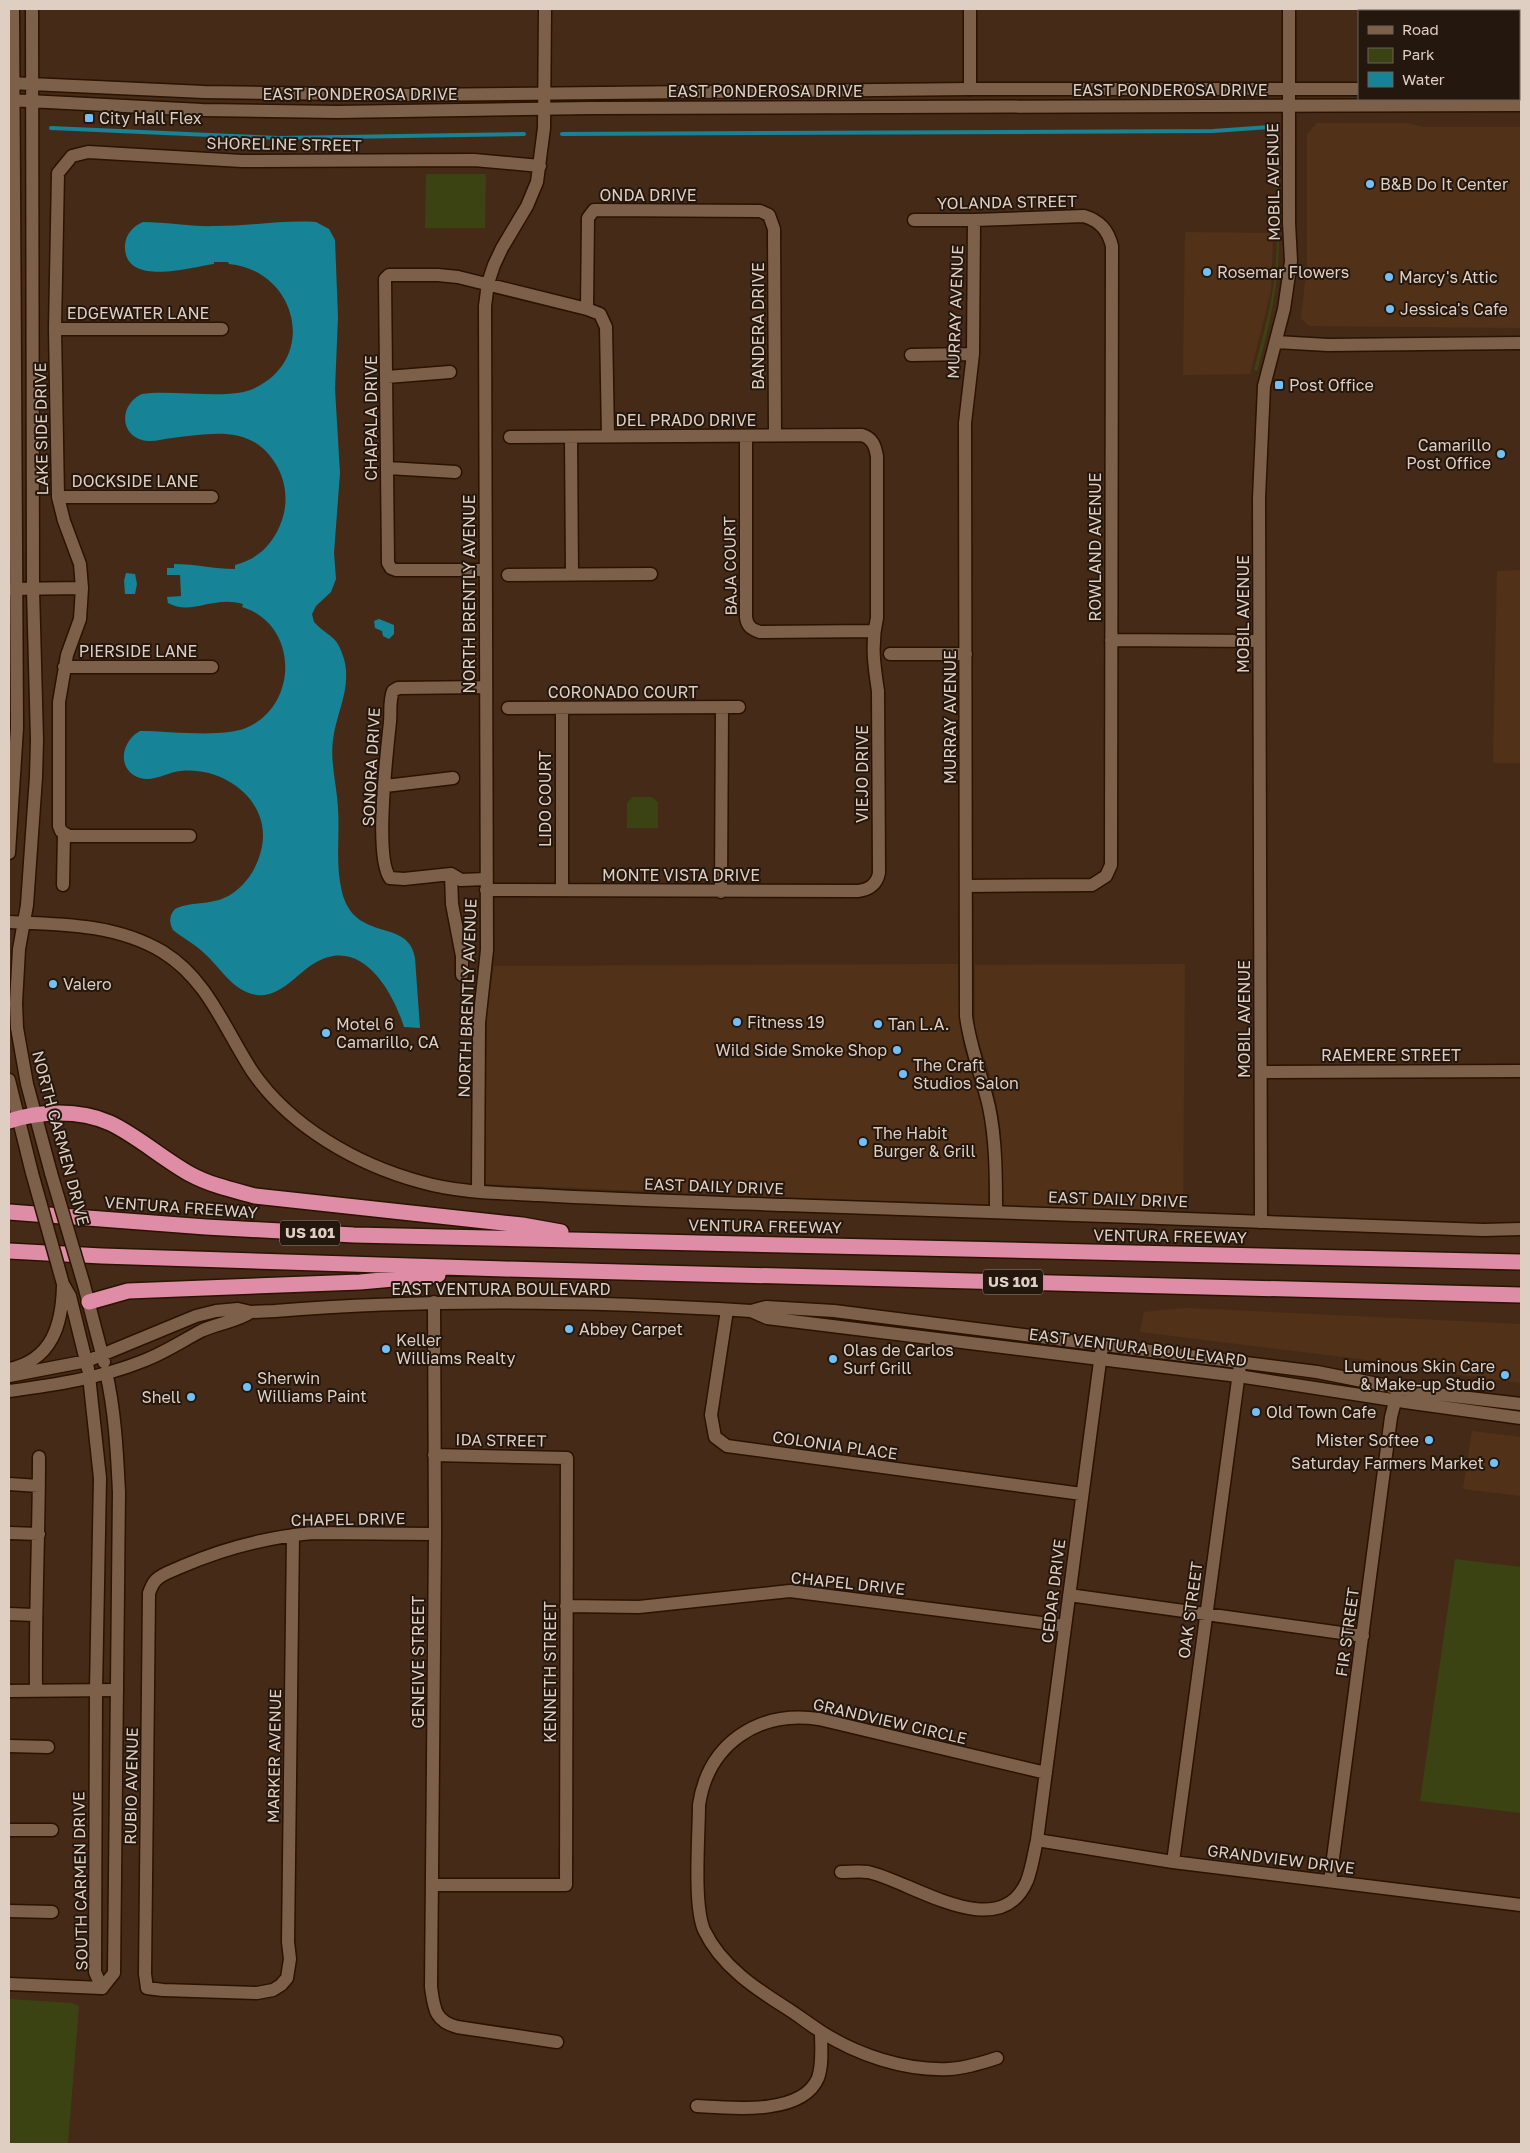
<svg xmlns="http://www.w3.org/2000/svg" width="1530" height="2153" viewBox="0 0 1530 2153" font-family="'Golos Text',sans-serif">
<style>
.built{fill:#513218}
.green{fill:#3b4313}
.water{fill:#168396}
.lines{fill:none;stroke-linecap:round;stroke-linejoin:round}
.stream{stroke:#168396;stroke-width:4}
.minor-casing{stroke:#2a1301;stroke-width:15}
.tertiary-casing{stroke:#2a1301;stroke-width:15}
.secondary-casing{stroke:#2a1301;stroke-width:15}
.motorway-casing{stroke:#2a1301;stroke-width:18}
.minor{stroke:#7d604a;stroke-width:12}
.tertiary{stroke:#7d604a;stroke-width:12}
.secondary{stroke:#7d604a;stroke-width:12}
.motorway{stroke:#df8da6;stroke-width:15}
.secondary-bridge-casing{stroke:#2a1301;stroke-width:15;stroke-linecap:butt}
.secondary-bridge{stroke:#7d604a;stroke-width:12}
.poi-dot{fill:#74c0f6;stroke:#23170e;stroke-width:2}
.labels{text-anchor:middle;stroke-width:4;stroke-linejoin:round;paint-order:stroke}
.shield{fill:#23170e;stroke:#a7978c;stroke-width:1}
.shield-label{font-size:15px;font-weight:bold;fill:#dfcec2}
.street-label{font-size:16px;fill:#dfcec2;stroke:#23170e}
.poi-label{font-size:16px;fill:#dfcec2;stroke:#23170e;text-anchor:start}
</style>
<rect width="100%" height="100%" fill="#452b17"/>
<!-- built -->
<path class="built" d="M1317 123H1407L1423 127H1521V328L1309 326 1301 318 1307 265V134Z
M1185 232 1273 233 1271 291 1250 374 1183 375Z
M1521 570V763H1493L1497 571Z
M958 964 959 1005 963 1045 984 1112 989 1165 988 1206 485 1184 487 1009 494 966Z
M1185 964 1183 1207 1097 1211 999 1206 1001 1132 993 1083 975 1030V965Z
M1186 1308 1521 1324V1383L1452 1374 1433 1368 1140 1332 1144 1312Z
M1472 1431 1521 1437V1496L1463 1489Z"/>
<!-- green -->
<path class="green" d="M1277 127 1279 130V215H1276Z
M426 174H486L485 228H425Z
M1277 236H1279C1279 285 1270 324 1257 371L1254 370C1267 322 1277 286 1277 236Z
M633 797H652L658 802V828H627V803Z
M1455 1559 1521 1567V1813L1420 1801Z
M9 1999 72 2003 79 2006 68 2144H9Z"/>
<!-- water -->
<path class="water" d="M143 222C167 222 191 227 215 226 249 226 283 220 316 222L329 229 335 240 338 317 335 389 340 473 334 553 336 579 331 592 316 606 312 614 314 622C329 638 337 634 344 659 352 688 336 713 333 740 330 763 337 786 338 808 340 836 335 864 342 892 355 944 409 917 415 958L420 1028 404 1027C392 989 360 934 313 964 296 975 279 998 257 995 233 992 220 967 204 953 195 944 183 938 173 930 169 922 169 916 175 909 193 900 213 907 233 893 251 880 262 859 263 837 264 795 220 767 181 771 167 772 155 782 140 778 116 770 121 741 140 731 169 731 221 738 246 728 299 706 299 624 242 607L243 604C213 595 192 616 168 603L167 597 181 596 180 575H167V568H174V564C195 564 214 569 235 569V565C259 559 274 543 282 520 288 503 286 483 278 468 255 424 213 433 172 438 163 439 151 443 142 440 118 433 121 403 142 394 173 389 230 401 255 388 319 357 296 270 229 264L228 262H214V264C191 267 123 288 125 245 126 234 133 226 143 222Z
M126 573 135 574 137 584 135 594H125L124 581Z
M379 619 394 625V634L389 639 383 636 382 631 375 628 374 621Z"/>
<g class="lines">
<!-- stream -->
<path class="stream" d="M51 128 279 138 524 134
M562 134 1213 131 1270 127"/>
<defs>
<path id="minor" d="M970 9V89
M914 220H974L1084 216C1100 221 1108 230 1112 246L1111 865 1106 876 1092 885 966 886
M974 220 973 354 965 423 966 1016C970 1048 982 1076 989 1107 996 1140 996 1177 996 1211
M587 309 588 218 594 210 760 211 769 215 774 229 775 435
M55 329H222
M1276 342 1328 345 1521 343
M911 355 973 354
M387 377 450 372
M746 436V617C747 626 751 629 760 632L874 631
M571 437 572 574
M388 468 455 472
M58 497H212
M485 570H396L391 568 388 563 385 279 389 275H438L458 277 587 309 600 314 606 327 608 436
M508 575 651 574
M9 589 82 588
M1111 640 1259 641
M890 654H966
M64 667H212
M485 687 398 688 393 691C389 701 391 712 390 722 387 751 374 857 390 878L404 879 451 874 461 880 486 879
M508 708 739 707
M562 708V890
M385 786 453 778
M190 836H69L61 831 59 826V702L67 655 80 619 82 588 80 564 64 521 58 497 55 329 58 173 72 156 88 152 242 161 474 160 540 166
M451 874 452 904 462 956V975
M63 885 64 833
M486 890 858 891C869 890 877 884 879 873L878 691C874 665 871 644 877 618V456C875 445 872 438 862 435L510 437
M721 892 722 708
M1261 1072 1521 1071
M478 1191 479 1023 487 950 485 306 488 283 494 265 502 248 527 206 537 182 544 128 545 9
M1261 1222 1259 498 1264 386 1284 309 1291 261 1289 223V9
M434 1302 435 1534 431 1987C434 2007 434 2021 457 2027L557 2042
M727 1310 711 1415 715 1437 727 1446 1082 1494
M9 1484 39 1486
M9 1533 39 1534
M293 1535 288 1942 290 1959 287 1978 281 1985 273 1990 257 1993 163 1990 147 1988 145 1974 149 1593C151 1588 152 1584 156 1580 163 1573 175 1570 183 1566 225 1548 268 1537 313 1533L435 1534
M1069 1595 1363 1636
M566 1606 639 1607 790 1591 1065 1626
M9 1614 34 1615
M36 1690C35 1612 39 1535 39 1457
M9 1691 117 1690
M9 1746 48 1747
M9 1830H52
M1037 1840 1173 1862 1521 1905
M1173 1862 1240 1365
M841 1872C850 1872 860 1871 868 1872 911 1881 999 1946 1027 1881 1032 1868 1034 1853 1037 1840L1102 1346
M1330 1881 1391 1417 1398 1390
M432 1885H566L567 1458 434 1455
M9 1911 52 1912
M9 1984 102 1988
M997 2058C982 2063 966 2068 949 2069 905 2071 857 2055 820 2031 809 2024 799 2016 788 2009 756 1989 721 1966 704 1930 693 1904 699 1835 699 1805 708 1744 758 1710 819 1719L1046 1773
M697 2106C730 2108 802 2116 818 2078 823 2064 821 2047 821 2032"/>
<path id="tertiary" d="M89 1376 100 1478 96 1690 95 1972 102 1988 114 1973 119 1492C117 1452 115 1411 106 1372"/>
<path id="secondary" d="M32 9 33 589 37 740 36 777 27 905 19 949 16 1003 17 1028 27 1084 51 1173
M9 83 204 92 412 95 970 89H1359
M1519 88H1521
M9 100 202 110 337 112 591 108 1521 105
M9 853 17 728 13 9
M9 922C61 924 117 924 163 952 208 980 224 1028 252 1071 290 1127 358 1165 421 1182 459 1193 500 1193 539 1195 621 1200 703 1202 785 1205 1018 1212 1250 1222 1483 1230L1521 1229
M9 1080 32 1173
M58 1266 63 1284 70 1296 88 1369
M84 1285 104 1362
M751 1311 766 1307 834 1311 1317 1372 1418 1392 1521 1404
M9 1369C52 1360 62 1325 63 1286
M9 1376 87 1361 196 1316 216 1311 238 1309 251 1312 275 1311C433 1298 593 1301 751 1311L767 1318 1238 1376 1412 1403 1521 1418
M9 1391C54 1385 101 1378 143 1361 164 1353 182 1341 201 1331 218 1323 236 1322 251 1312"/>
<path id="motorway" d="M9 1121C40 1111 79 1109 110 1123 136 1135 163 1159 190 1174 210 1185 233 1190 255 1196L522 1225 561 1232
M9 1212 206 1227 354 1235 1521 1262
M9 1251 102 1256 505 1269 1521 1295
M89 1302 128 1291 360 1282 438 1275"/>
</defs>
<!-- minor casing -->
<use href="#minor" class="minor-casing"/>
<!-- tertiary casing -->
<use href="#tertiary" class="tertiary-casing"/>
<!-- secondary casing -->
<use href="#secondary" class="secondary-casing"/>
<!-- motorway casing -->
<use href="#motorway" class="motorway-casing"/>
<!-- minor -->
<use href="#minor" class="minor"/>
<!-- tertiary -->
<use href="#tertiary" class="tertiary"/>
<!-- secondary -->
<use href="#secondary" class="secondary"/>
<!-- motorway -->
<use href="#motorway" class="motorway"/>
<defs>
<path id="secondary-bridge" d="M32 1173 58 1266
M51 1173 84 1285"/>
</defs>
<!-- secondary-bridge casing -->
<use href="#secondary-bridge" class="secondary-bridge-casing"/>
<!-- secondary-bridge -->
<use href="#secondary-bridge" class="secondary-bridge"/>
</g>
<!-- markers -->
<g class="poi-dot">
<rect x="84" y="113" width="10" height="10" rx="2.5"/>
<circle cx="1370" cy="184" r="5"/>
<circle cx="1207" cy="272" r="5"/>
<circle cx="1389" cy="277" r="5"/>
<circle cx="1390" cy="309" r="5"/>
<rect x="1274" y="380" width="10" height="10" rx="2.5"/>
<circle cx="1501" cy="454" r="5"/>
<circle cx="53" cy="984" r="5"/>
<circle cx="737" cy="1022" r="5"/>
<circle cx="878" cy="1024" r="5"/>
<circle cx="326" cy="1033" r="5"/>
<circle cx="897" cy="1050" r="5"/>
<circle cx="903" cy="1074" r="5"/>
<circle cx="863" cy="1142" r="5"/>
<circle cx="569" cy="1329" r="5"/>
<circle cx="386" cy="1349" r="5"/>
<circle cx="833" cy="1359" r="5"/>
<circle cx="1505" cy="1375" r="5"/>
<circle cx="247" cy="1387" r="5"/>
<circle cx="191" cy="1397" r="5"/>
<circle cx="1256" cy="1412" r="5"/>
<circle cx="1429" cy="1440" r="5"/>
<circle cx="1494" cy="1463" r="5"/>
</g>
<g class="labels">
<!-- shield labels -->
<g class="shield">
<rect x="280" y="1220.5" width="60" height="25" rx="4"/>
<rect x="983" y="1269.5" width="60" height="25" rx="4"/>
</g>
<g class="shield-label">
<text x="310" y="1238">US 101</text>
<text x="1013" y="1287">US 101</text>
</g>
<!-- street labels -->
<g class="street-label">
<text x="1170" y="96">EAST PONDEROSA DRIVE</text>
<text x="765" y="97">EAST PONDEROSA DRIVE</text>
<text x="360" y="100">EAST PONDEROSA DRIVE</text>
<text transform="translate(284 144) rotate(1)" y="6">SHORELINE STREET</text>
<text transform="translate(1273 182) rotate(-91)" y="6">MOBIL AVENUE</text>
<text x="648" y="201">ONDA DRIVE</text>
<text transform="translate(1007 202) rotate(-1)" y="6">YOLANDA STREET</text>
<text transform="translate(955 312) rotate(-88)" y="6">MURRAY AVENUE</text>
<text x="138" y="319">EDGEWATER LANE</text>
<text transform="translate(758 326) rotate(-90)" y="6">BANDERA DRIVE</text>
<text transform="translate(371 418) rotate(-90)" y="6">CHAPALA DRIVE</text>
<text x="686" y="426">DEL PRADO DRIVE</text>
<text transform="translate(41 429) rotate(-91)" y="6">LAKE SIDE DRIVE</text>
<text x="135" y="487">DOCKSIDE LANE</text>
<text transform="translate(1095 547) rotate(-90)" y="6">ROWLAND AVENUE</text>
<text transform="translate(730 566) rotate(-91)" y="6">BAJA COURT</text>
<text transform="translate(469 594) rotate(-90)" y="6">NORTH BRENTLY AVENUE</text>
<text transform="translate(1243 614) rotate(-90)" y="6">MOBIL AVENUE</text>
<text x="138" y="657">PIERSIDE LANE</text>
<text x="623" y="698">CORONADO COURT</text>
<text transform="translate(950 717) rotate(-90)" y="6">MURRAY AVENUE</text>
<text transform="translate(371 767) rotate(-87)" y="6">SONORA DRIVE</text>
<text transform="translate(862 774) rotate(-90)" y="6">VIEJO DRIVE</text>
<text transform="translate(545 799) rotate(-90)" y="6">LIDO COURT</text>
<text x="681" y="881">MONTE VISTA DRIVE</text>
<text transform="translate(467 998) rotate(-88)" y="6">NORTH BRENTLY AVENUE</text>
<text transform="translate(1244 1019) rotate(-90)" y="6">MOBIL AVENUE</text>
<text x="1391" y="1061">RAEMERE STREET</text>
<text transform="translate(61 1138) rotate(75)" y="6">NORTH CARMEN DRIVE</text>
<text transform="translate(714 1186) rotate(2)" y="6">EAST DAILY DRIVE</text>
<text transform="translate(1118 1199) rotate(2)" y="6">EAST DAILY DRIVE</text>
<text transform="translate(181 1207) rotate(4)" y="6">VENTURA FREEWAY</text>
<text transform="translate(765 1226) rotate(1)" y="6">VENTURA FREEWAY</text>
<text transform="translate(1170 1236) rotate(1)" y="6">VENTURA FREEWAY</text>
<text x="501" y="1295">EAST VENTURA BOULEVARD</text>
<text transform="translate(1138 1347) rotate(7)" y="6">EAST VENTURA BOULEVARD</text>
<text transform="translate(501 1440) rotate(1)" y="6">IDA STREET</text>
<text transform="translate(835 1445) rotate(8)" y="6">COLONIA PLACE</text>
<text transform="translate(348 1519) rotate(-1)" y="6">CHAPEL DRIVE</text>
<text transform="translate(848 1583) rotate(6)" y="6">CHAPEL DRIVE</text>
<text transform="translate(1053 1591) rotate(-83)" y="6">CEDAR DRIVE</text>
<text transform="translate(1190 1610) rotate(-82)" y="6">OAK STREET</text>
<text transform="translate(1347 1632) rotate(-82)" y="6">FIR STREET</text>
<text transform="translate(418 1662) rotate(-90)" y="6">GENEIVE STREET</text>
<text transform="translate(550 1672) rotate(-90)" y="6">KENNETH STREET</text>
<text transform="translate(890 1721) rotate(13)" y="6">GRANDVIEW CIRCLE</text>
<text transform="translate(274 1756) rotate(-89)" y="6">MARKER AVENUE</text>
<text transform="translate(131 1786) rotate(-89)" y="6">RUBIO AVENUE</text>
<text transform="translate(1281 1859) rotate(7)" y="6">GRANDVIEW DRIVE</text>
<text transform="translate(80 1881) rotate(-91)" y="6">SOUTH CARMEN DRIVE</text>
</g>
<!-- poi labels -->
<g class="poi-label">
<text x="99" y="124">City Hall Flex</text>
<text x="1380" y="190">B&amp;B Do It Center</text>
<text x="1217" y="278">Rosemar Flowers</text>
<text x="1399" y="283">Marcy's Attic</text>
<text x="1400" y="315">Jessica's Cafe</text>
<text x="1289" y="391">Post Office</text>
<text x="1491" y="451" text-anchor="end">Camarillo<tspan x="1491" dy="18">Post Office</tspan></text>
<text x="63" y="990">Valero</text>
<text x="747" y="1028">Fitness 19</text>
<text x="336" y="1030">Motel 6<tspan x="336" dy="18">Camarillo, CA</tspan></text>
<text x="888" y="1030">Tan L.A.</text>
<text x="887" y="1056" text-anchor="end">Wild Side Smoke Shop</text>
<text x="913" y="1071">The Craft<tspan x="913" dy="18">Studios Salon</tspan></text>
<text x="873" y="1139">The Habit<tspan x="873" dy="18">Burger &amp; Grill</tspan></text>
<text x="579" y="1335">Abbey Carpet</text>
<text x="396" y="1346">Keller<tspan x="396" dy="18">Williams Realty</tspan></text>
<text x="843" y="1356">Olas de Carlos<tspan x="843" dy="18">Surf Grill</tspan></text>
<text x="1495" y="1372" text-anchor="end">Luminous Skin Care<tspan x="1495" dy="18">&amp; Make-up Studio</tspan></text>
<text x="257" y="1384">Sherwin<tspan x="257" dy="18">Williams Paint</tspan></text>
<text x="181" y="1403" text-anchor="end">Shell</text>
<text x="1266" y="1418">Old Town Cafe</text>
<text x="1419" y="1446" text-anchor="end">Mister Softee</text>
<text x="1484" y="1469" text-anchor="end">Saturday Farmers Market</text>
</g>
</g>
<!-- border -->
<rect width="1530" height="2153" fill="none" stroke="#dfcec2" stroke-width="20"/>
<!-- legend -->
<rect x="1358" y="10" width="162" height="90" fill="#23170e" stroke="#6e6056"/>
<rect x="1368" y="26" width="25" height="8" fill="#7d604a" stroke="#6e6056"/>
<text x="1402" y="35" font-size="15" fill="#dfcec2">Road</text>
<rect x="1368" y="48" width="25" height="15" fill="#3b4313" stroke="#6e6056"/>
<text x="1402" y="60" font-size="15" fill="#dfcec2">Park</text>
<rect x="1368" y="72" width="25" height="15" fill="#168396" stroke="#6e6056"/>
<text x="1402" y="85" font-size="15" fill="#dfcec2">Water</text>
</svg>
